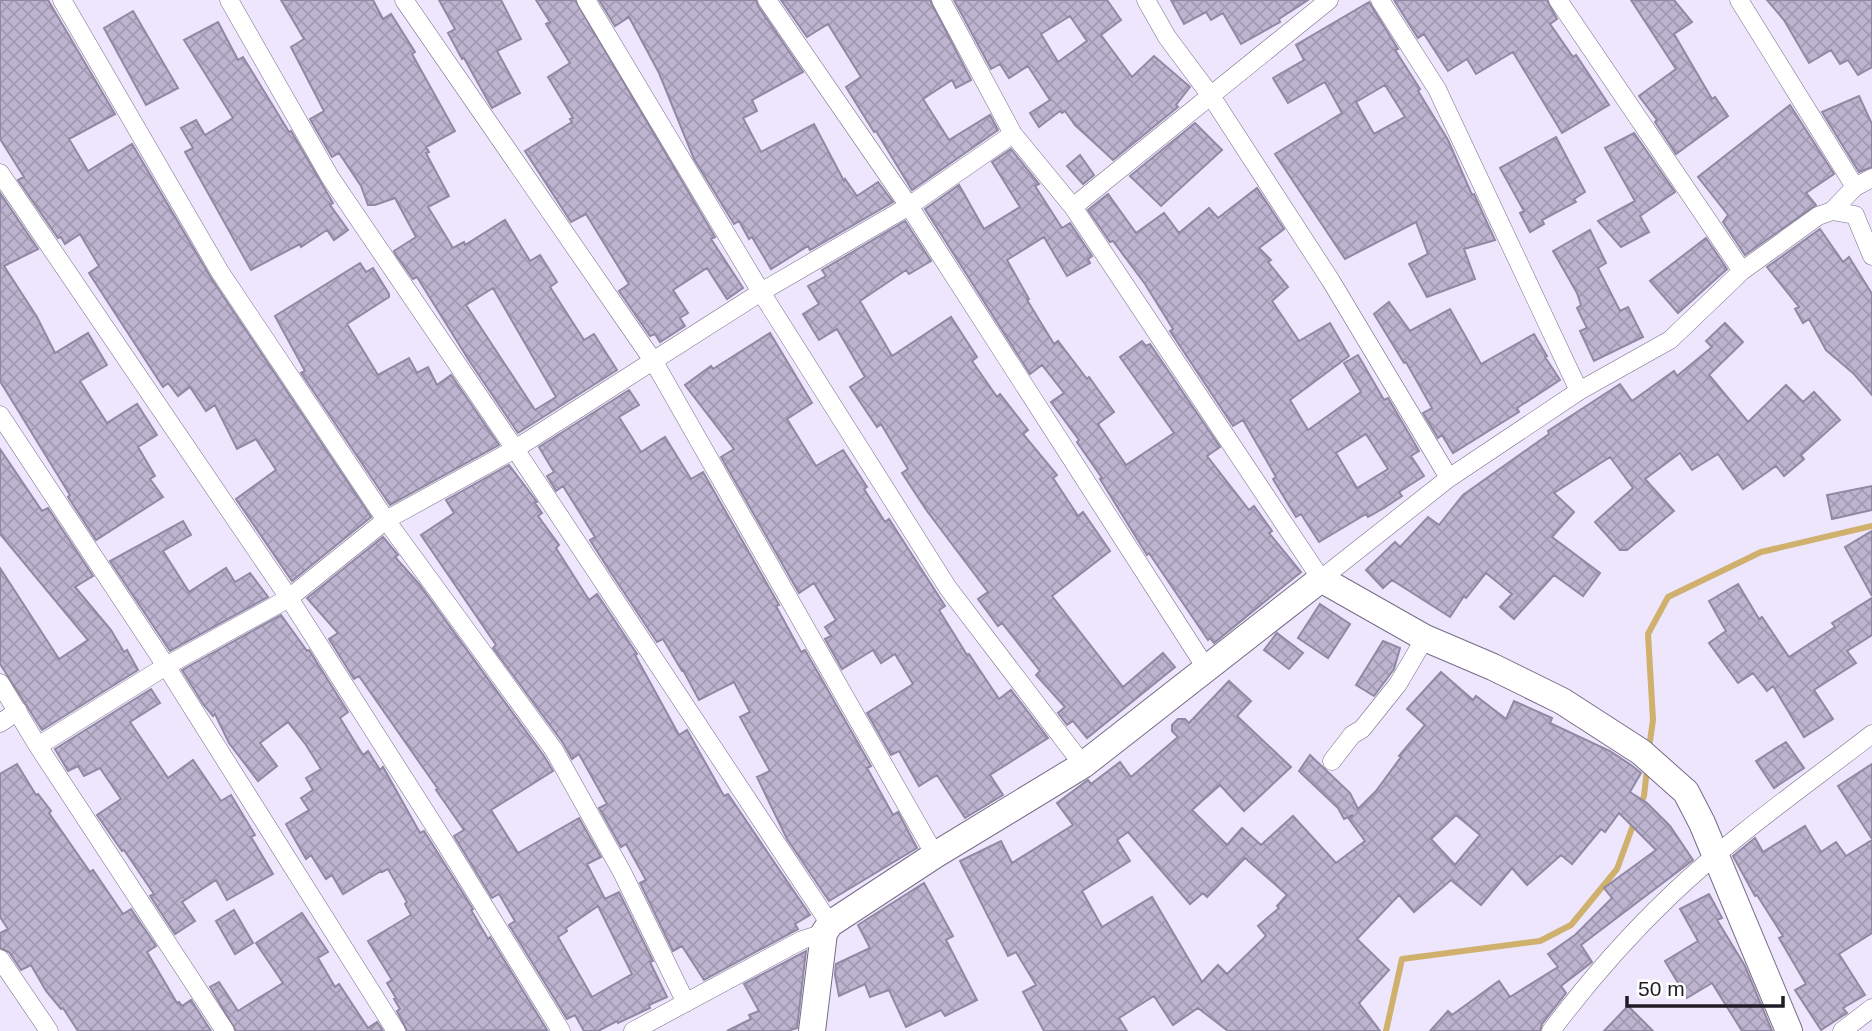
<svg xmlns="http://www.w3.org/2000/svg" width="1872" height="1031" viewBox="0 0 1872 1031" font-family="Helvetica,sans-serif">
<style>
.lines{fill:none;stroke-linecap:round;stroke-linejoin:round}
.stream{stroke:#cfb06d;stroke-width:6}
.building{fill:url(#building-cross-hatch);stroke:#9188a3;stroke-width:2;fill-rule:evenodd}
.street-casing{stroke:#766d87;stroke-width:19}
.secondary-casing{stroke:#766d87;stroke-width:28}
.street{stroke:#fff;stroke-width:18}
.secondary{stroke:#fff;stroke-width:26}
</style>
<defs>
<pattern id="building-cross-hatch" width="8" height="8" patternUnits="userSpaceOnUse" patternTransform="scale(1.75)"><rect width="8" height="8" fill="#bdb4d0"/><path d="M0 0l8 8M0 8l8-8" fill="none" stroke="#a29ab2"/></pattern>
</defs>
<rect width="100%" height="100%" fill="#ede6fd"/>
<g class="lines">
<!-- stream -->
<path class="stream" d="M1649 748 1653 720 1648 634 1668 597 1761 552 1872 526
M1640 806 1644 796 1647 769
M1386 1031 1402 959 1540 941 1571 925 1617 869 1635 820"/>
</g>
<!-- building -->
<path class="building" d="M0 0H48L115 114 69 139 88 171 132 144 211 278 371 517 292 581 236 499 276 470 256 439 237 449 215 405 206 411 190 387 178 396 168 383 163 387 89 273 99 266 80 234 65 244 61 237 58 238 18 180 24 177 0 139Z
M281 0H373L383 19 391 14 415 52 412 54 455 131 426 147 429 152 426 153 449 196 428 207 453 248 464 242 465 245 505 220 530 261 540 255 557 282 550 287 584 340 594 334 617 370 518 433 470 362 417 277 413 279 396 255 394 251 416 237 395 198 375 205H368L361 186 339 153 332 157 310 119 324 111 291 47 304 39ZM493 288 556 397 535 410 466 305Z
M439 0H501L521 39 497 51 520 93 492 108 464 58 462 59 448 33 455 29Z
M536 0H575L715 237 711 239 743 288 727 299 707 268 673 290 688 313 680 318 685 326 660 342 655 334 650 336 619 291 629 284 586 214 571 222 525 151 572 122 570 119 573 118 548 77 570 63 546 24 550 22Z
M599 0H756L758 6 803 72 752 100 757 111 743 118 761 152 814 124 844 181 845 179 857 196 878 182 893 202 810 250 808 246 771 269 752 237 749 239 739 221 734 224 694 159 659 73 629 17 615 26Z
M781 0H930L971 80 956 88 952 80 923 99 949 140 990 115 998 130 912 190 876 131 874 132 846 87 861 77 828 24 807 37Z
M954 0H1107L1121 20 1101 35 1132 77 1154 56 1190 87 1176 105 1178 107 1113 160 1075 125 1065 111 1062 113 1060 111 1039 127 1030 113 1050 100 1028 66 1009 78 1000 64 991 69ZM1070 16 1087 41 1058 62 1041 34Z
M1171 0H1308L1279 19 1280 22 1241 44 1223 13 1211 20 1206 12 1184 24Z
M1394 0H1547L1557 19 1550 24 1573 57 1576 55 1609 105 1562 133 1513 52 1476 74 1467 59 1448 71 1424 34 1418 38Z
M1631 0H1674L1692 22 1674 34 1712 99 1715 97 1728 116 1676 154 1655 122 1657 120 1639 96 1676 69Z
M1767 0H1872V67L1858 75 1848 60 1840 64 1831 50 1809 63 1784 20Z
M1369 2 1398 49 1395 50 1420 89 1418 91 1448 140 1472 195 1474 194 1495 240 1464 249 1475 279 1427 297 1409 264 1428 254 1416 222 1345 259 1275 154 1342 113 1325 82 1288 103 1273 78 1304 60 1296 45ZM1385 85 1405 117 1374 134 1356 102Z
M133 11 178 88 146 105 104 28Z
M218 22 238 60 243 57 289 132 291 131 333 203 330 205 348 230 334 240 327 230 301 247 300 244 251 270 185 152 193 148 181 128 196 120 205 135 233 118 184 40Z
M1859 96 1872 124V167L1859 172 1822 112Z
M1790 105 1834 174 1806 193 1816 205 1745 255 1723 222 1728 215 1698 177Z
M1195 123 1222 150 1161 206 1130 176Z
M1634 133 1675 192 1640 216 1649 232 1621 247 1598 221 1635 201 1605 148Z
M1556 137 1585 192 1574 199 1576 202 1542 220 1544 224 1530 232 1520 213 1524 211 1500 168Z
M1011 149 1039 184 1035 186 1062 228 1070 223 1092 256 1088 259 1090 263 1067 276 1044 237 1007 260 1029 299 1027 300 1054 344 1058 341 1087 379 1089 377 1114 412 1098 424 1126 465 1174 433 1120 357 1142 341 1146 346 1150 344 1220 447 1207 456 1249 510 1254 506 1272 531 1269 533 1301 572 1214 643 1210 638 1208 640 1149 553 1147 555 1100 479 1102 478 1077 442 1079 440 1051 402 1064 393 1042 365 1030 374 925 209 959 185 984 229 1020 207 992 162Z
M1080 155 1094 175 1083 184 1067 166Z
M1257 188 1284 229 1259 248 1271 260 1268 262 1288 287 1272 301 1299 341 1330 323 1349 356 1290 400 1308 430 1361 392 1344 363 1358 355 1384 400 1388 398 1419 451 1411 456 1424 476 1399 492 1402 496 1384 508 1368 517 1366 514 1319 542 1301 514 1296 517 1273 479 1276 477 1243 420 1233 426 1170 331 1173 329 1145 284 1113 241 1110 242 1088 210 1108 194 1136 233 1164 213 1179 233 1209 208 1218 218ZM1366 434 1388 469 1357 488 1336 453Z
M0 193 38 249 4 266 37 317 55 353 88 333 107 365 80 381 107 423 137 404 157 435 138 447 155 476 150 479 163 497 96 540 68 497 70 495 0 381Z
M905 221 931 261 909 274 906 270 860 301 892 356 951 317 977 357 972 361 997 397 1000 394 1028 430 1023 434 1057 475 1053 478 1078 516 1083 512 1110 551 1052 596 1123 687 1163 653 1175 667 1087 738 1073 721 1067 725 1058 713 1065 707 1036 675 1040 671 1002 623 998 626 978 599 988 592 927 511 902 473 908 469 881 424 877 427 850 387 865 377 837 329 819 340 803 314 819 304 808 286 826 276 822 270Z
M1820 229 1843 262 1849 257 1872 294V395L1854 374 1826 350 1809 319 1803 323 1795 309 1799 307 1767 267Z
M1590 230 1606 263 1598 268 1620 311 1628 307 1643 337 1594 361 1580 331 1587 328 1577 308 1581 305 1577 293 1553 251Z
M1706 238 1727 269 1678 313 1650 281Z
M360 263 366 272 373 268 389 294V297L347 324 378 375 409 358 417 373 428 367 437 385 451 375 499 445 390 505 301 373 305 371 275 316Z
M1389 302 1410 331 1450 309 1481 364 1534 334 1547 356 1545 357 1560 380 1517 408 1519 412 1453 453 1442 435 1438 438 1423 413 1432 408 1406 362 1404 363 1374 314Z
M1725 323 1743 342 1709 375 1748 422 1786 385 1803 402 1814 392 1840 420 1801 455 1804 459 1784 476 1776 466 1743 489 1718 454 1692 470 1680 453 1645 479 1674 511 1627 550H1620L1595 522 1633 488 1610 457 1554 493 1574 512 1552 537 1600 573 1583 596 1554 575 1514 619 1500 607 1512 594 1486 573 1466 598 1464 596 1450 617 1392 580 1383 588 1366 570 1395 542 1400 547 1428 517 1439 525 1463 495 1549 434 1548 431 1620 384 1632 401 1674 371 1677 376 1712 347 1706 341Z
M770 333 812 403 787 419 816 466 843 450 867 487 864 489 885 522 889 519 945 606 939 610 967 655 969 654 999 699 1011 690 1048 738 990 775 1003 795 965 818 937 775 919 786 899 751 891 755 867 713 913 684 895 654 881 663 873 650 842 669 825 639 831 636 825 627 836 620 814 583 799 593 721 457 734 449 685 385 711 366 713 369Z
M629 390 639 405 619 417 641 452 665 437 691 479 703 472 779 605 776 606 801 652 805 650 871 766 867 768 893 815 898 812 917 848 829 901 787 839 757 777 770 771 740 717 750 712 734 682 699 700 683 670 682 671 663 639 657 642 609 570 590 540 595 537 563 486 556 491 547 476 554 472 539 447Z
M0 449 42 511 48 508 93 576 75 587 111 630 124 652 127 650 138 670 42 730 0 664V568L59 659 88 640 0 534Z
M509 465 537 502 535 503 542 513 538 516 559 545 556 548 589 600 597 594 637 654 635 655 679 735 687 730 724 796 728 794 810 915 795 924 798 929 704 980 682 946 673 951 640 883 646 880 626 844 621 847 599 808 607 804 579 754 572 759 563 743 493 648 496 645 421 535 454 513 446 500Z
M1872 486V510L1832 519 1827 495Z
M183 521 191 535 163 551 189 592 226 568 235 582 250 573 268 597 170 651 110 561Z
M1872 531V596L1845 547Z
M383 537 398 555 395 557 419 584 544 756 553 771 491 810 518 853 579 818 601 857 587 864 605 899 619 892 653 961 650 962 667 997 649 1005 650 1008 618 1023 617 1021 598 1031H584L575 1015 567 1019 509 925 515 921 499 894 492 898 454 836 464 830 436 790 438 789 359 676 354 679 329 639 338 633 307 598ZM598 906 632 974 592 997 558 937 567 931 566 928Z
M1738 584 1759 619 1762 617 1789 657 1835 627 1832 623 1872 598V635L1847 651 1856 663 1814 690 1833 719 1804 737 1773 686 1767 691 1753 673 1738 683 1709 643 1726 631 1709 601Z
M1320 604 1350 624 1328 658 1298 638Z
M281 615 307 651 309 650 348 712 340 718 363 755 368 751 380 770 383 767 420 833 424 831 473 909 471 910 488 939 490 937 547 1030 407 1031 397 1011 400 1009 394 999 396 998 387 983 392 980 368 941 411 915 405 904 407 902 388 869 382 872 381 871 343 894 332 875 326 879 311 855 306 859 286 824 309 810 301 798 313 790 306 778 321 769 306 745 288 722 260 743 277 766 258 781 229 743 215 714 213 716 203 704 182 670Z
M1277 633 1303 653 1289 669 1264 650Z
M1383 641 1400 648 1394 669 1374 696 1356 685Z
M1441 672 1473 700 1476 696 1506 719 1514 701 1552 718 1550 723 1610 751 1631 765 1641 773 1630 792 1647 803 1670 826 1693 860 1581 945 1592 962 1561 986 1566 993 1542 1024 1540 1031H1430L1448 1011 1452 1015 1499 981 1510 997 1558 967 1548 954 1575 935 1612 898 1604 888 1656 850 1619 813 1605 832 1601 829 1572 864 1561 855 1527 885 1512 868 1481 905 1451 880 1414 912 1399 895 1357 939 1389 970 1359 1003 1380 1031H1228L1198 1008 1173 1025 1154 996 1119 1018 1127 1031H1044L1023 992 1036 985 1016 952 1008 956 960 861 1001 841 1012 863 1073 825 1057 803 1088 780 1091 784 1120 762 1131 777 1178 737 1172 731V725L1178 719H1185L1189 723 1229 681 1251 701 1237 716 1291 767 1244 811 1220 785 1192 810 1227 845 1242 828 1261 845 1293 816 1336 863 1365 841 1349 819 1353 815 1344 819 1338 808 1299 771 1310 755 1350 793 1358 809 1376 791 1401 757 1399 756 1425 725 1407 709ZM1456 815 1480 835 1455 865 1431 839ZM1128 832 1190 904 1203 893 1207 897 1245 858 1287 895 1277 906 1279 908 1258 926 1266 936 1227 974 1218 965 1202 982 1152 897 1102 927 1082 891 1130 861 1117 840Z
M151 689 160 703 130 722 168 778 193 760 221 801 231 795 255 835 251 837 273 874 227 900 216 880 182 902 195 921 175 934 150 896 154 894 124 850 122 851 97 815 121 799 100 768 84 776 78 766 68 771 55 749Z
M1786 742 1804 768 1774 788 1756 761Z
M17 764 36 795 38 794 51 811 49 813 90 872 93 870 123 914 131 909 156 946 147 952 177 1003 179 1002 182 1006 191 1000 211 1031H78L63 1008 61 1009 46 991 31 965 21 970 9 952 0 948V933L8 929 0 917V774Z
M1872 764V839L1838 786Z
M1805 826 1821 852 1836 842 1846 856 1872 840V933L1839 954 1865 995 1843 1008 1847 1013 1821 1030 1795 990 1806 984 1779 938 1783 936 1757 895 1755 896 1733 856 1755 838 1763 852Z
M924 883 953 936 946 940 977 1000 945 1016 941 1010 906 1027 889 990 870 997 865 984 839 996 835 975 836 964 870 948 858 925Z
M1709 894 1722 918 1717 920 1745 966 1772 1031H1742L1712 983 1687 998 1665 961 1698 941 1680 909Z
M234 910 253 943 235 954 216 921Z
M302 913 328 952 318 958 335 987 339 984 368 1028 377 1022 383 1031H236L210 987 219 982 238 1011 283 983 256 943Z
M806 951 797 1028 788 1031H727L751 1019 749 1015 759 1011 744 984Z
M1628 1006 1653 1031H1604Z"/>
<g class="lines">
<defs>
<path id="street" d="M62 0 220 272 386 520 554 750 622 872 686 1003
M229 0 330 177 515 449 830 924
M404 0 654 362 935 855
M586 0 761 292 948 588 1083 765
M767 0 909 206 1206 668
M941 0 1013 134 1073 207 1321 579 1449 478 1579 391 1670 340 1742 271 1818 216 1832 211 1855 187 1872 178
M1146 0 1167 37 1211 96 1331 281 1449 478
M1380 0 1437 89 1579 391
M1558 0 1742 271
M1739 0 1855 187
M0 173 289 598 444 841 561 1031
M1073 207 1329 0
M1832 211 1855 215 1872 256
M0 415 166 666 396 1031
M0 683 38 746 225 1031
M0 723 18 711
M38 746 166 666 289 598 386 520 515 449 761 292 909 206 1013 134
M1332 761 1352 735 1362 729 1398 684 1425 638
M0 959 49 1031
M633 1031 802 940 824 933
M1551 1031C1587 983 1628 936 1671 895 1733 836 1805 786 1872 734
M1842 1031 1872 1008"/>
<path id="secondary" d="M812 1031 824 933 830 924 935 855 1083 765 1321 579 1425 638 1493 667 1562 701 1641 752 1686 792 1702 823 1789 1031"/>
</defs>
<!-- street casing -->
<use href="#street" class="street-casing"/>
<!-- secondary casing -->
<use href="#secondary" class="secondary-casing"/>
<!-- street -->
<use href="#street" class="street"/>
<!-- secondary -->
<use href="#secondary" class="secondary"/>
</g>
<!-- scale -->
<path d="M1627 996v10h156v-10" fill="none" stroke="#1f1c26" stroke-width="3.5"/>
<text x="1638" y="996" font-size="21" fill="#1f1c26" stroke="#ffffff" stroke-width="5" paint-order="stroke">50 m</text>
</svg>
